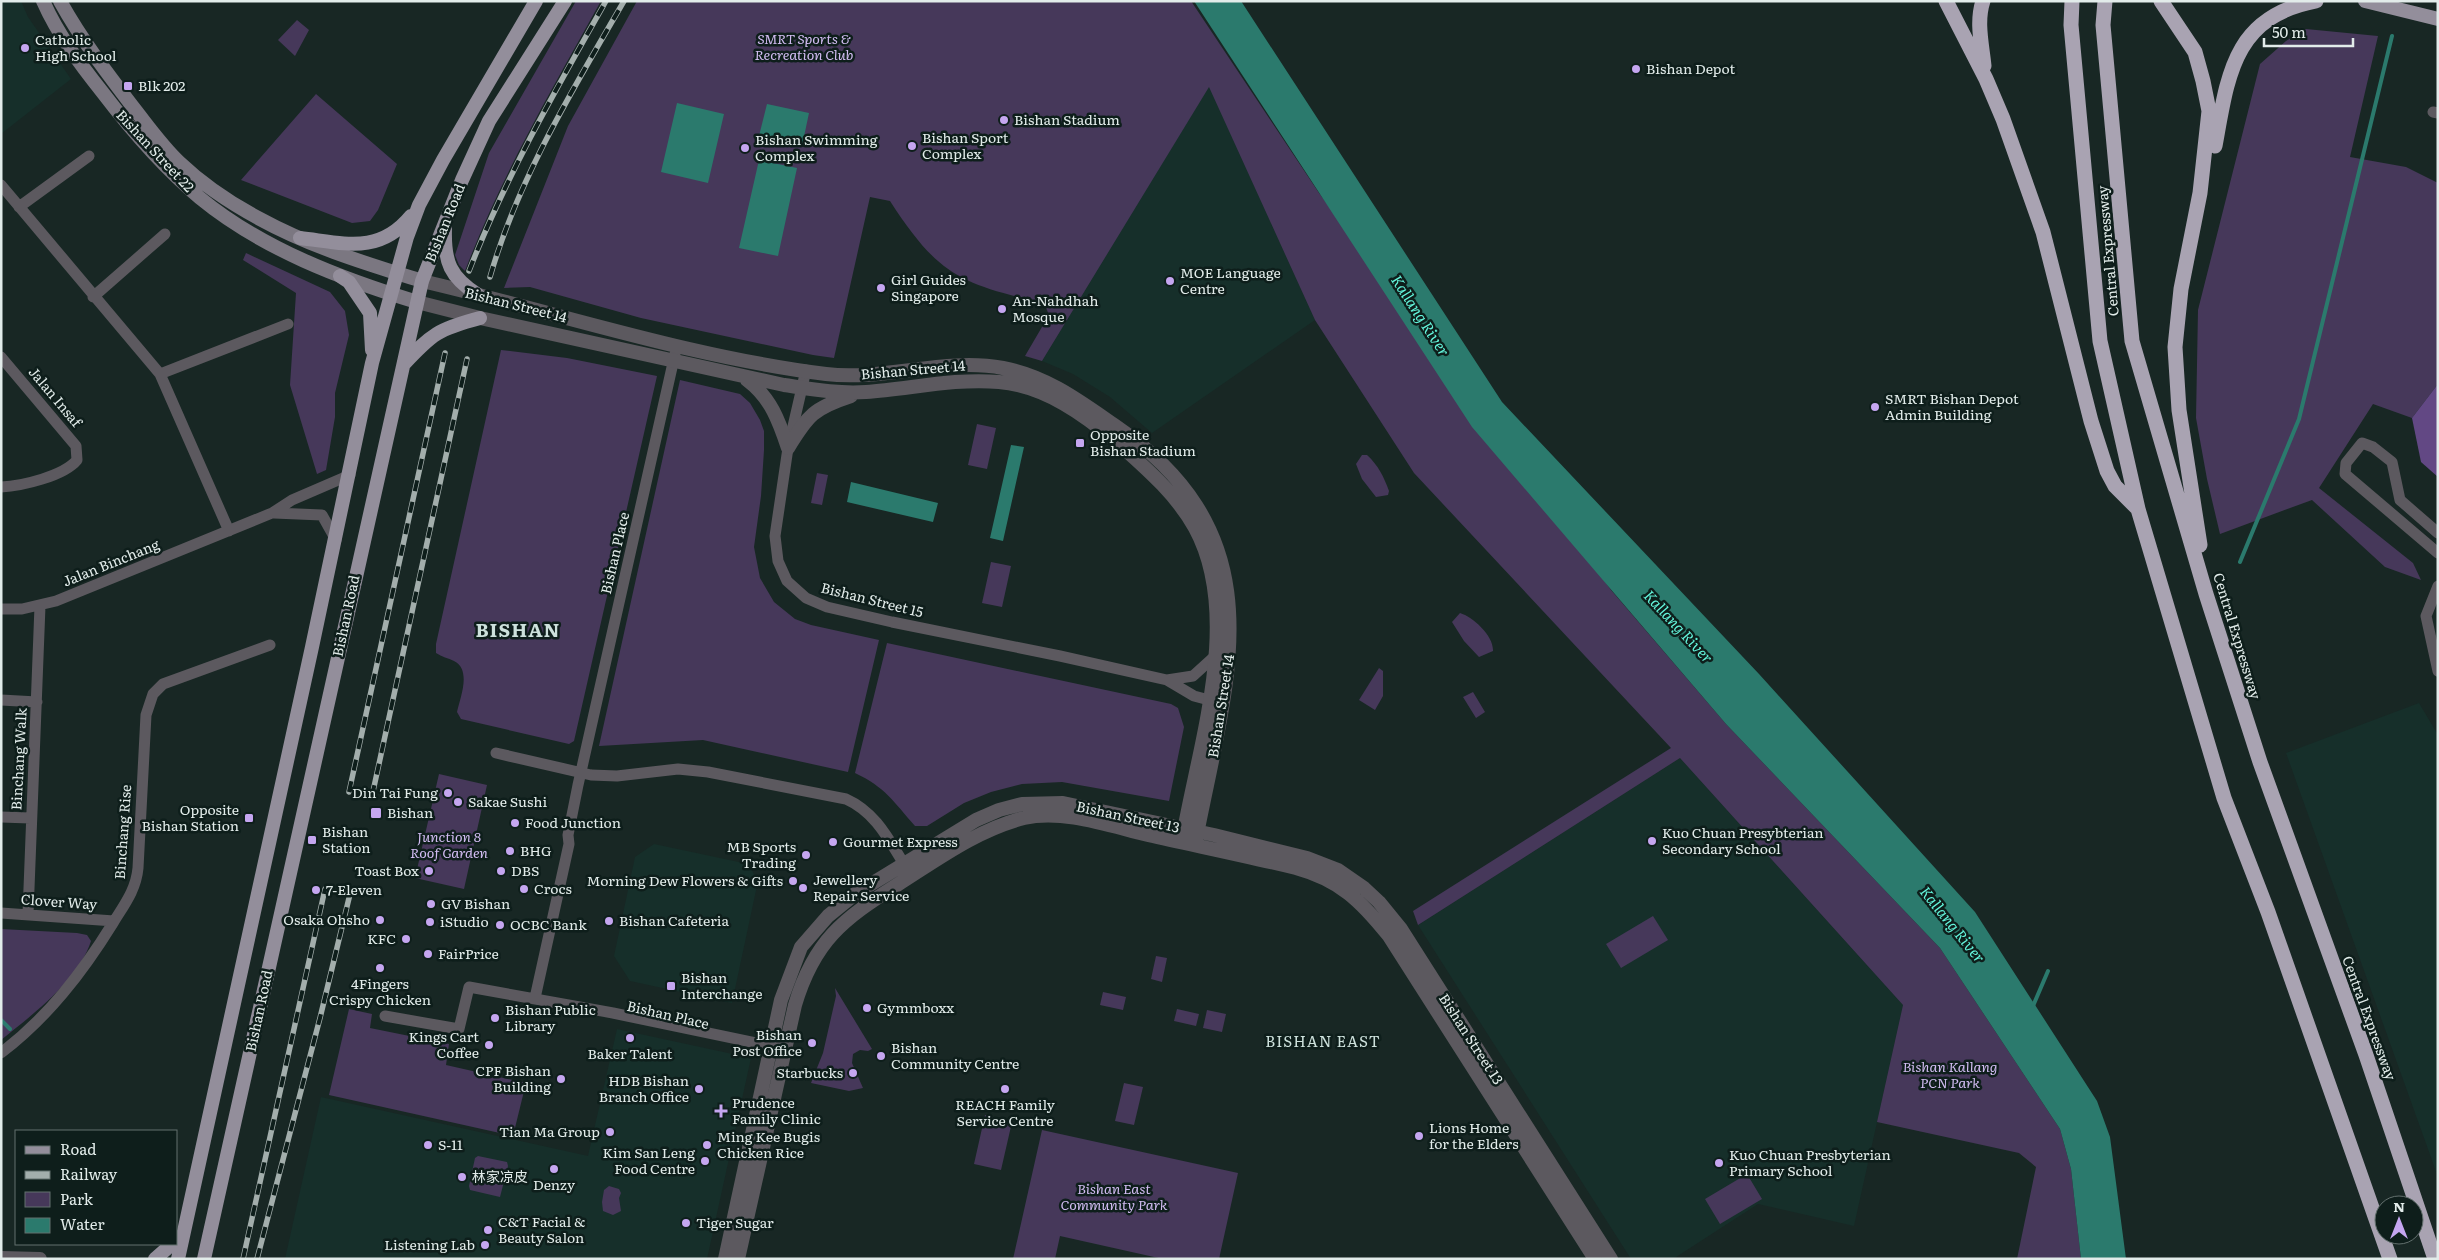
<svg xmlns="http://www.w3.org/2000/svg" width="2439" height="1260" viewBox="0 0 2439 1260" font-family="Literata,'Noto Sans SC',serif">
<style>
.built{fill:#162f2a}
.green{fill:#46385a}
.forest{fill:#624884}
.water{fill:#2b7a6d}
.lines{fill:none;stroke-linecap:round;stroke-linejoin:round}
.stream{stroke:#2b7a6d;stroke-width:4}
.minor{stroke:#5c595f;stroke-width:11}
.tertiary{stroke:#5c595f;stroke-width:14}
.secondary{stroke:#7b7781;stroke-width:14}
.primary{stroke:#938e9b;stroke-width:14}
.motorway{stroke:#a9a3b2;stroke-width:15}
.rail-casing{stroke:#a3aeac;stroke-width:5.5}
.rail{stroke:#0e1e1b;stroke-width:4;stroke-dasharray:11;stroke-linecap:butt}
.poi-dot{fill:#c5a6f0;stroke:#0e1e1b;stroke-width:2}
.labels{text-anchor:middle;stroke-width:5;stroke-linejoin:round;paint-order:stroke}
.park-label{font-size:14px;font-style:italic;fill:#d2bcf2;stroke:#0e1e1b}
.poi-label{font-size:14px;fill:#e2ecea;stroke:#0e1e1b;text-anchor:start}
.street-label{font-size:14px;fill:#e2ecea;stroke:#0e1e1b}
.water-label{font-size:15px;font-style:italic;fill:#63f4db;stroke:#0e1e1b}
.neighbourhood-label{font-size:15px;letter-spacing:1px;fill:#cde1dc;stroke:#0e1e1b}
.district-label{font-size:19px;font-weight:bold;letter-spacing:1px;fill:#cde1dc;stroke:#0e1e1b}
</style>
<rect width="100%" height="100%" fill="#182724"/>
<!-- built -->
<path class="built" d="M1 1H21L28 17 71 79 1 134Z
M1209 86 1315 320 1152 433 1110 397 1073 374 1042 361Z
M2419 703 2438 735V1177L2286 753Z
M1680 758 1903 1005 1854 1226 1758 1204 1673 1259H1631L1418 925Z
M654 844 748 864 758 881 732 1003 630 981 614 956 635 857Z
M617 1029 751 1058 707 1259H285L321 1097 588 1156Z"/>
<!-- green -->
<path class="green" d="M576 1H601C552 89 501 176 465 271L459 265 455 255 489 153Z
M637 1H1191L1319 193 1611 590 1726 724 1940 948 2060 1129 2071 1169 2081 1259H2017L2036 1167 2019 1153 1877 1122 1903 1005 1680 758 1418 925 1413 911 1671 748 1414 473 1315 320 1209 87 1042 361 1025 356 1049 315 1044 303C960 284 938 275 890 201L870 197 834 358 813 355 641 318 530 287 504 288 568 126Z
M297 20 309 30 295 56 278 40Z
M2306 29 2378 36 2350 157 2406 167 2438 183V384L2412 418 2373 404 2319 488 2413 563 2421 580 2385 567 2312 500 2220 534 2207 479 2196 418 2198 310 2260 64 2286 41Z
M316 94 397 164 378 210 370 221 352 223 241 180Z
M246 253 330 292 345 311 349 335 335 393V417L326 470 317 474 290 385 296 293 243 260Z
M501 350 567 358 657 376 574 741 569 744 461 719 457 712C460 698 472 670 454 661 448 658 442 657 436 653V644Z
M680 380 740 394 750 403 760 420 764 431V450L761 496 754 547 760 578 774 602 795 619 811 625 879 640 848 772 703 740 599 746Z
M977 424 996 428 987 469 968 465Z
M1362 455H1367C1378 465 1384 477 1389 491L1388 495 1376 497 1362 479 1356 464Z
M817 473 828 475 822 505 811 503Z
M991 562 1011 566 1002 607 982 603Z
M1460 613C1473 617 1494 636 1493 651L1479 657 1464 641 1452 622Z
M887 643 1171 704 1178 708 1184 727 1169 801 1062 782 1022 784 991 792 964 803 927 826H915C894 802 885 787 855 773Z
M1379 668 1383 671V696L1375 710 1359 700Z
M1473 692 1485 712 1476 718 1463 697Z
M439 774 487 785 464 889 415 878Z
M1653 916 1668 940 1621 968 1606 944Z
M1 929 77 933 87 935 91 941C79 980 32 1015 1 1040Z
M1156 956 1167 958 1162 982 1151 979Z
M835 988 872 1049 868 1051 860 1050 853 1054 852 1063 863 1088 849 1091 811 1083 823 1053 836 996Z
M1103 992 1126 997 1123 1010 1100 1005Z
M349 1009 372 1014 370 1028 449 1044 446 1065 526 1083 513 1136 329 1095Z
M1177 1009 1199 1014 1196 1026 1174 1021Z
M1207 1010 1226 1014 1222 1032 1203 1028Z
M1124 1083 1143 1087 1134 1125 1115 1121Z
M985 1115 1012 1122 1001 1170 974 1164Z
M1042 1130 1238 1173 1219 1259H1163L1060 1236 1055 1259H1013Z
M478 1156 507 1162 508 1166 500 1197 470 1190 469 1186 475 1158Z
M1747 1174 1762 1199 1720 1224 1705 1199Z
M609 1186 619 1189 621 1193 619 1198 621 1211 613 1215 603 1211 602 1202 604 1190Z"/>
<!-- forest -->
<path class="forest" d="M2438 384V477L2421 462 2412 418Z"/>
<!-- water -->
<path class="water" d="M1194 1H1241L1502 402 1759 674 1975 912 2097 1101 2110 1137 2126 1259H2081L2071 1169 2060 1129 1940 948 1726 724 1472 427Z
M677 103 724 114 708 183 661 172Z
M767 104 809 113 802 146 759 136Z
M759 160 797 168 778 256 739 248Z
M1011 445 1024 447 1003 541 990 538Z
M851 482 938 503 933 522 847 502Z"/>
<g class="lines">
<!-- stream -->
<path class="stream" d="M2240 562 2299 419 2392 36
M2033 1006 2048 971
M1 1020 10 1029"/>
<!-- minor -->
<path class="minor" d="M2433 112 2438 113
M1 185 160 374 229 531
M19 207 89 156
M93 297 165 234
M1 357 76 446 77 460C64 476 22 486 1 487
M806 370 788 448 775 536 778 561 787 581 806 598 827 607 892 622 1060 656 1167 680 1194 696 1209 700 1217 695
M160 374 288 324
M274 513 322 515 336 540
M2438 533 2400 500 2392 462 2373 447 2362 443 2346 463 2345 474 2438 553
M2438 586 2426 616 2438 671
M1 609H22L56 601 272 513 292 500 350 475
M1167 680 1193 676 1215 656
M1 700 37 702
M496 753 591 775 617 776 678 769 708 772 846 799C875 812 888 838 904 864
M1 817 30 818
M1 913 114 921
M28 914 40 606
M535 998 569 844 568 835 578 785 675 354
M385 1016 459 1029 469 987 613 1013 785 1049
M1 1053C48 1017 82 973 113 923 124 905 136 890 138 868L146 715 153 694 163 684 270 645"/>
<!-- tertiary -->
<path class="tertiary" d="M422 281C556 312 689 357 826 374 885 381 944 357 1003 368 1047 376 1081 402 1117 427 1280 539 1227 678 1196 839
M417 302 480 318 784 385C811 389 838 394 866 392 910 389 954 378 999 382 1045 386 1085 415 1119 444 1147 469 1177 495 1195 528 1243 616 1199 744 1183 836
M747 380C771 398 779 421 788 448
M788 448C808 415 814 408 851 396
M1 1258 40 1259
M725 1259 781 1000 801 947 828 916 855 894 976 820 999 810 1022 804 1063 803 1214 835 1307 858 1338 870 1364 888 1379 902 1401 929 1611 1259
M738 1259 795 1005C814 941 843 919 897 885 938 859 977 830 1024 818 1063 809 1110 826 1148 835 1197 846 1246 856 1296 868 1340 880 1361 901 1389 936L1595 1259"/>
<!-- secondary -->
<path class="secondary" d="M43 1C58 35 80 64 103 93 132 131 163 167 200 198 262 249 342 279 417 302
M60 1C81 39 107 73 133 107 148 126 162 146 179 162 202 184 232 204 260 219 311 247 368 264 422 281"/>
<!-- primary -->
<path class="primary" d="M2365 1 2438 19
M445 229C444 262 450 277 478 295
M300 238C344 243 379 255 411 216
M340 276 349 282 370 313 372 350
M404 364C432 334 438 329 480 318
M155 1259 172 1244
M178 1259 312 647 372 363 407 237 419 205 443 160 536 1
M204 1259 422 281 462 180 489 121 565 1"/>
<!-- motorway -->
<path class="motorway" d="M1946 1 1986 79 2003 119 2043 232 2091 421 2107 471 2115 486 2138 509
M1983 1C1976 22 1982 45 1984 66
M2072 1 2071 25 2100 341 2138 509 2224 798 2268 912 2390 1259
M2105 1 2103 25 2132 341 2206 594 2260 762 2366 1055 2435 1259
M2161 1 2195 52 2203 81 2209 111 2200 193 2181 289 2175 347 2179 410 2200 545
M2215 146C2228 75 2233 17 2316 1"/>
<defs>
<path id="rail" d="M469 271C506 176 556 89 606 1
M490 277C518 179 573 89 624 1
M349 792 445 353
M372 796 467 359
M243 1259 325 889
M257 1259 320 1018 350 894"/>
</defs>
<!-- rail casing -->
<use href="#rail" class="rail-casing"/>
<!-- rail -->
<use href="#rail" class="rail"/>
</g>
<!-- markers -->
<g class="poi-dot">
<circle cx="25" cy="48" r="5"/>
<circle cx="1636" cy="69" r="5"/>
<rect x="123" y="81" width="10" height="10" rx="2.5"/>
<circle cx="1004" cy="120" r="5"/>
<circle cx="912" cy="146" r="5"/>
<circle cx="745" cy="148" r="5"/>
<circle cx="1170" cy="281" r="5"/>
<circle cx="881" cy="288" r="5"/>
<circle cx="1002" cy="309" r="5"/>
<circle cx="1875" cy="407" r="5"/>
<rect x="1075" y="438" width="10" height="10" rx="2.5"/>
<circle cx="448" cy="793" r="5"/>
<circle cx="458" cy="802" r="5"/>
<rect x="370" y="807" width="12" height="12" rx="2.5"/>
<rect x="244" y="813" width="10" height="10" rx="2.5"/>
<circle cx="515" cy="823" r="5"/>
<rect x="307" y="835" width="10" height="10" rx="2.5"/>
<circle cx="1652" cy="841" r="5"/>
<circle cx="833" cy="842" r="5"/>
<circle cx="510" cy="851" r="5"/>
<circle cx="806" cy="855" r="5"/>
<circle cx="429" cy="871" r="5"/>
<circle cx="501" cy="871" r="5"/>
<circle cx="793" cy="881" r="5"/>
<circle cx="803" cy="888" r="5"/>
<circle cx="524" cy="889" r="5"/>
<circle cx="316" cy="890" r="5"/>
<circle cx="431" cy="904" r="5"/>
<circle cx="380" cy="920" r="5"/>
<circle cx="609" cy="921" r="5"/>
<circle cx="430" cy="922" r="5"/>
<circle cx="500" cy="925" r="5"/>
<circle cx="406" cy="939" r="5"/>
<circle cx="428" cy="954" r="5"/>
<circle cx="380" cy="968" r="5"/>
<rect x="666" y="981" width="10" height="10" rx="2.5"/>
<circle cx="867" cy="1008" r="5"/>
<circle cx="495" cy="1018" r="5"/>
<circle cx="630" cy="1038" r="5"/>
<circle cx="812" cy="1043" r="5"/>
<circle cx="489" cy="1045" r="5"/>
<circle cx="881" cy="1056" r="5"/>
<circle cx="853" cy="1073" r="5"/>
<circle cx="561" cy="1079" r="5"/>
<circle cx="699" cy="1089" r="5"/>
<circle cx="1005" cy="1089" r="5"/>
<path d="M718.5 1103.5h5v5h5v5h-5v5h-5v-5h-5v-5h5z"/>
<circle cx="610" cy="1132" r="5"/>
<circle cx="1419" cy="1136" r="5"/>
<circle cx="428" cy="1145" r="5"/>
<circle cx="707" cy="1145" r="5"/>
<circle cx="705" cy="1161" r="5"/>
<circle cx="1719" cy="1163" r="5"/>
<circle cx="554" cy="1169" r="5"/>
<circle cx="462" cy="1177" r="5"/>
<circle cx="686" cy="1223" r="5"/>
<circle cx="488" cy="1230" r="5"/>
<circle cx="485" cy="1245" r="5"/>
</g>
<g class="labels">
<!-- park labels -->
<g class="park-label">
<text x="804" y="44">SMRT Sports &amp;<tspan x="804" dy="16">Recreation Club</tspan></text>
<text x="449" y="842">Junction 8<tspan x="449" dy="16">Roof Garden</tspan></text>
<text x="1950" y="1072">Bishan Kallang<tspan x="1950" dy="16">PCN Park</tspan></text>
<text x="1114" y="1194">Bishan East<tspan x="1114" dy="16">Community Park</tspan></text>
</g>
<!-- poi labels -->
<g class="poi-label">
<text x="35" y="45">Catholic<tspan x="35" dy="16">High School</tspan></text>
<text x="1646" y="74">Bishan Depot</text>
<text x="138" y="91">Blk 202</text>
<text x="1014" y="125">Bishan Stadium</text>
<text x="922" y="143">Bishan Sport<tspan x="922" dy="16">Complex</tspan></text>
<text x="755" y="145">Bishan Swimming<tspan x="755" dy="16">Complex</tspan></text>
<text x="1180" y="278">MOE Language<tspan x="1180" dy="16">Centre</tspan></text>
<text x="891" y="285">Girl Guides<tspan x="891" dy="16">Singapore</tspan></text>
<text x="1012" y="306">An-Nahdhah<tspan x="1012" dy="16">Mosque</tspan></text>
<text x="1885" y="404">SMRT Bishan Depot<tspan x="1885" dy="16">Admin Building</tspan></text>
<text x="1090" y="440">Opposite<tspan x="1090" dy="16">Bishan Stadium</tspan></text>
<text x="438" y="798" text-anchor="end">Din Tai Fung</text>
<text x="468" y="807">Sakae Sushi</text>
<text x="239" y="815" text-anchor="end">Opposite<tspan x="239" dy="16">Bishan Station</tspan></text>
<text x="387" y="818">Bishan</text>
<text x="525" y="828">Food Junction</text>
<text x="322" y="837">Bishan<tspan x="322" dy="16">Station</tspan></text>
<text x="1662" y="838">Kuo Chuan Presybterian<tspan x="1662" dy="16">Secondary School</tspan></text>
<text x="843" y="847">Gourmet Express</text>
<text x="796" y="852" text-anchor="end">MB Sports<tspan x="796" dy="16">Trading</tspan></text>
<text x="520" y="856">BHG</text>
<text x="419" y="876" text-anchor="end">Toast Box</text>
<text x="511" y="876">DBS</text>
<text x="813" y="885">Jewellery<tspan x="813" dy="16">Repair Service</tspan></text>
<text x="783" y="886" text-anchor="end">Morning Dew Flowers &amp; Gifts</text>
<text x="534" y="894">Crocs</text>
<text x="326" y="895">7-Eleven</text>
<text x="441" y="909">GV Bishan</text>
<text x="370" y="925" text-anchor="end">Osaka Ohsho</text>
<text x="619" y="926">Bishan Cafeteria</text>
<text x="440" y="927">iStudio</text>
<text x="510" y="930">OCBC Bank</text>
<text x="396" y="944" text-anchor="end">KFC</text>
<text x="438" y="959">FairPrice</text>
<text x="681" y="983">Bishan<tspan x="681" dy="16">Interchange</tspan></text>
<text x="380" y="989" text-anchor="middle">4Fingers<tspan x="380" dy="16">Crispy Chicken</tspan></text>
<text x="877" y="1013">Gymmboxx</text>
<text x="505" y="1015">Bishan Public<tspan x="505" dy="16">Library</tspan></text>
<text x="802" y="1040" text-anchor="end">Bishan<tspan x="802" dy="16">Post Office</tspan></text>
<text x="479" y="1042" text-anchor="end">Kings Cart<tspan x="479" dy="16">Coffee</tspan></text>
<text x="891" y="1053">Bishan<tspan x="891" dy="16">Community Centre</tspan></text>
<text x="630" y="1059" text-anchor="middle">Baker Talent</text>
<text x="551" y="1076" text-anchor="end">CPF Bishan<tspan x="551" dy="16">Building</tspan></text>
<text x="843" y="1078" text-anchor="end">Starbucks</text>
<text x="689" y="1086" text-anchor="end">HDB Bishan<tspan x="689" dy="16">Branch Office</tspan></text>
<text x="732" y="1108">Prudence<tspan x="732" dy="16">Family Clinic</tspan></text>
<text x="1005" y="1110" text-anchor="middle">REACH Family<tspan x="1005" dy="16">Service Centre</tspan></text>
<text x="1429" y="1133">Lions Home<tspan x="1429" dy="16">for the Elders</tspan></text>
<text x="600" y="1137" text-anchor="end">Tian Ma Group</text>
<text x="717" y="1142">Ming Kee Bugis<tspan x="717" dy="16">Chicken Rice</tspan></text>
<text x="438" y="1150">S-11</text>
<text x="695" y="1158" text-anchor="end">Kim San Leng<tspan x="695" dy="16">Food Centre</tspan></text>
<text x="1729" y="1160">Kuo Chuan Presbyterian<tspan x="1729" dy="16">Primary School</tspan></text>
<text x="472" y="1182">林家凉皮</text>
<text x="554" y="1190" text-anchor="middle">Denzy</text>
<text x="498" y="1227">C&amp;T Facial &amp;<tspan x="498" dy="16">Beauty Salon</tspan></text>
<text x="696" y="1228">Tiger Sugar</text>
<text x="475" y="1250" text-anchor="end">Listening Lab</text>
</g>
<!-- street labels -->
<g class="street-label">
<text transform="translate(155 151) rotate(47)" y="5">Bishan Street 22</text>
<text transform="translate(445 223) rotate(-68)" y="5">Bishan Road</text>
<text transform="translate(2108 251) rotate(-95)" y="5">Central Expressway</text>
<text transform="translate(516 305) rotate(14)" y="5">Bishan Street 14</text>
<text transform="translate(913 370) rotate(-5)" y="5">Bishan Street 14</text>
<text transform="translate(55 397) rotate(50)" y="5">Jalan Insaf</text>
<text transform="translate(615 553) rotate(-77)" y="5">Bishan Place</text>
<text transform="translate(111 563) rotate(-22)" y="5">Jalan Binchang</text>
<text transform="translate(872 600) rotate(14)" y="5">Bishan Street 15</text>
<text transform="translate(346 616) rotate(-78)" y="5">Bishan Road</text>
<text transform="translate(2237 636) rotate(73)" y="5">Central Expressway</text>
<text transform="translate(1221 706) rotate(-81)" y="5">Bishan Street 14</text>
<text transform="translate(19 759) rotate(-87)" y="5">Binchang Walk</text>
<text transform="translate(1128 817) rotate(12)" y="5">Bishan Street 13</text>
<text transform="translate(123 832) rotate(-86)" y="5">Binchang Rise</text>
<text transform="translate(59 902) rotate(4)" y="5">Clover Way</text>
<text transform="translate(259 1011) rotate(-78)" y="5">Bishan Road</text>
<text transform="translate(668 1015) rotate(13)" y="5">Bishan Place</text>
<text transform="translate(2369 1018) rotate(70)" y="5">Central Expressway</text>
<text transform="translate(1471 1039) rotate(57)" y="5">Bishan Street 13</text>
</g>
<!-- water labels -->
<g class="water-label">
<text transform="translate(1420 316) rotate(57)" y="5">Kallang River</text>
<text transform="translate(1678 627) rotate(47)" y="5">Kallang River</text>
<text transform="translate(1952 925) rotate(51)" y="5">Kallang River</text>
</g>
<!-- neighbourhood labels -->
<g class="neighbourhood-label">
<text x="1323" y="1047">BISHAN EAST</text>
</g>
<!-- district labels -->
<g class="district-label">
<text x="518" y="637">BISHAN</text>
</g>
</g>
<!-- border -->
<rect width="2439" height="1260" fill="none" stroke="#e2ecea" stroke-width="5"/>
<!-- legend -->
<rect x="15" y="1130" width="162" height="115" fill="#0e1e1b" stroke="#63706e"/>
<rect x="25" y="1146" width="25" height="8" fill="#938e9b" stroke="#63706e"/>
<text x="60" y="1155" font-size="15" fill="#e2ecea">Road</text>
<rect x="25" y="1171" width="25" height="8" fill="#a3aeac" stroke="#63706e"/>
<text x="60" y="1180" font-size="15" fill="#e2ecea">Railway</text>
<rect x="25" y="1192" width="25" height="15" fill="#46385a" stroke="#63706e"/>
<text x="60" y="1205" font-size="15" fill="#e2ecea">Park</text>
<rect x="25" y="1218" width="25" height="15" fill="#2b7a6d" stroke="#63706e"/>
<text x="60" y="1230" font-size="15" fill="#e2ecea">Water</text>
<!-- north arrow -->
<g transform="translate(2399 1220)"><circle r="24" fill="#0e1e1b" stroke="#63706e"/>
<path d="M0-4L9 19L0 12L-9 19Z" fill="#c5a6f0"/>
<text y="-8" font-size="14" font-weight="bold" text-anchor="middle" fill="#e2ecea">N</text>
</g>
<!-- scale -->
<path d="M2264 38v8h89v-8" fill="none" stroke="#e2ecea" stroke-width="2.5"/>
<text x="2272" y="38" font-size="15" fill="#e2ecea" stroke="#0e1e1b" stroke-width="4" paint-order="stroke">50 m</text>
</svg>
